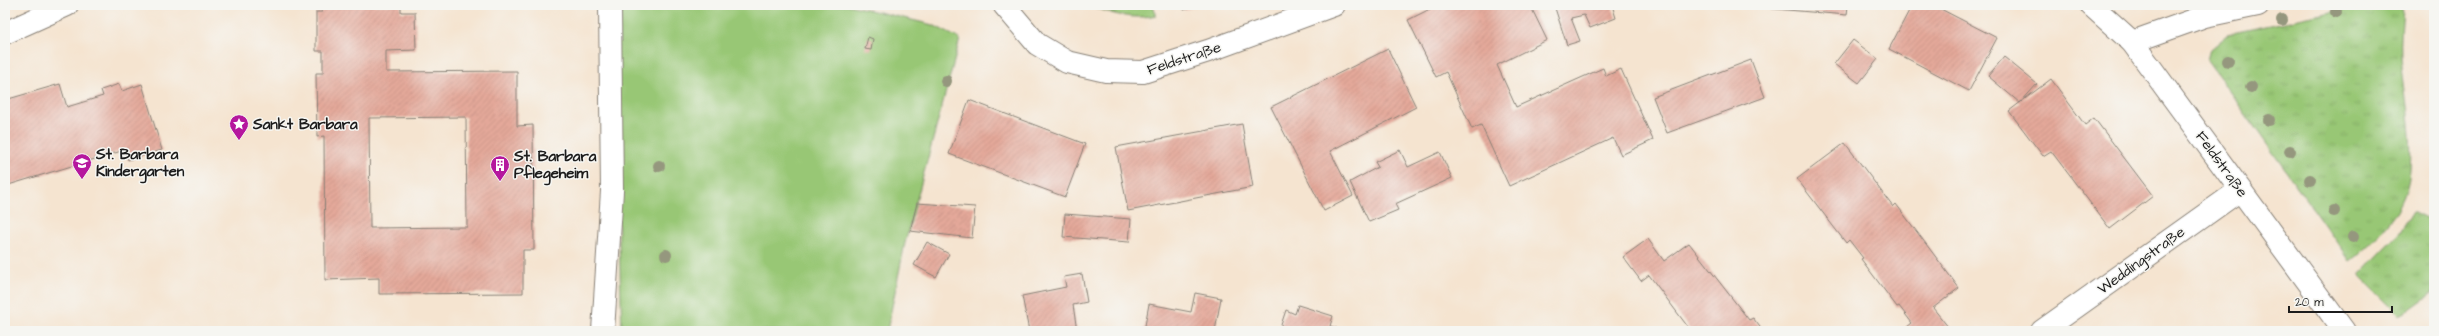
<svg xmlns="http://www.w3.org/2000/svg" width="2439" height="336" viewBox="0 0 2439 336" font-family="'Architects Daughter',sans-serif">
<style>
.grass{fill:url(#grass-tufts);stroke:#5a7248}
.park{fill:#98c775;stroke:#5a7248}
.building{fill:url(#building-hatch);fill-rule:evenodd}
.lines{fill:none;stroke-linecap:round;stroke-linejoin:round}
.minor-casing{stroke:#888076;stroke-width:24}
.major-casing{stroke:#888076;stroke-width:24}
.minor{stroke:#fff;stroke-width:22}
.major{stroke:#fff;stroke-width:22}
.tree{fill:#95977e}
.labels{text-anchor:middle;stroke-width:3;stroke-linejoin:round;paint-order:stroke}
.street-label{font-size:15px;fill:#1c1c1c;stroke:#f6f6f2}
.poi-label{font-size:15px;font-weight:bold;fill:#1c1c1c;stroke:#f6f6f2;text-anchor:start}
</style>
<defs>
<pattern id="grass-tufts" width="24" height="20" patternUnits="userSpaceOnUse"><rect width="24" height="20" fill="#98c775"/><path d="M3 7l-1-3M5 7V3M7 7l1-3M15 17l-1-3M17 17v-4M19 17l1-3" fill="none" stroke="#82aa65"/></pattern>
<pattern id="building-hatch" width="6" height="6" patternUnits="userSpaceOnUse"><rect width="6" height="6" fill="#e4a89a"/><path d="M-1 1l2-2M0 6l6-6M5 7l2-2" fill="none" stroke="#c39084"/></pattern>
</defs>
<rect width="100%" height="100%" fill="#f6f6f2"/>
<filter id="ink" filterUnits="userSpaceOnUse"><feTurbulence type="fractalNoise" baseFrequency=".025" numOctaves="2"/><feDisplacementMap in="SourceGraphic" scale="8" xChannelSelector="R" yChannelSelector="G"/><feConvolveMatrix kernelMatrix="1 2 1 2 8 2 1 2 1" color-interpolation-filters="sRGB"/></filter>
<filter id="wash" filterUnits="userSpaceOnUse"><feTurbulence type="fractalNoise" baseFrequency=".012" numOctaves="4" result="noise"/><feDisplacementMap in="SourceGraphic" scale="16" xChannelSelector="R" yChannelSelector="G"/><feGaussianBlur stdDeviation="0.9" result="paint"/><feColorMatrix in="noise" values="0 0 0 0 0 0 0 0 0 0 0 0 0 0 0 0 0 1.4 0 .05"/><feComposite in="paint" operator="in"/></filter>
<g filter="url(#wash)">
<rect width="100%" height="100%" fill="#f5e4d0"/>
<!-- grass -->
<path class="grass" d="M2365 5H2402L2403 8C2402 24 2400 41 2401 56 2404 94 2417 151 2407 187 2398 218 2374 242 2350 261L2207 60 2210 49 2228 34Z
M2412 211 2434 222V292L2400 316 2359 275 2396 237Z"/>
<!-- park -->
<path class="park" d="M611 5H849L933 25 960 39 905 243 887 331H622Z
M1091 5H1153L1156 15C1135 20 1110 15 1091 5Z"/>
<g id="blocks">
<!-- building -->
<path class="building" d="M321 5H401V12H415L416 50 386 51V72L517 71V126L533 125 534 250H523V293L379 294V278L325 280 324 136 317 137 316 73H323V51H316V12H322ZM466 117 467 227 370 228 369 118Z
M1182 5H1199L1184 10Z
M1438 5H1530L1547 40 1497 65 1516 107 1603 68 1606 76 1621 69 1653 140 1621 155 1613 138 1509 186 1481 125 1472 129 1446 72 1436 77 1408 20Z
M1554 5H1612L1616 18 1590 28 1584 15 1571 18 1580 41 1567 45Z
M1763 5H1848L1847 15 1763 8Z
M1912 5H1933L1997 38 1969 91 1889 49Z
M868 37 873 39 871 50 865 49Z
M1853 40 1878 59 1859 83 1834 64Z
M1388 49 1416 107 1330 151 1353 196 1324 211 1271 107Z
M2004 57 2037 84 2020 103 1988 76Z
M1751 60 1765 97 1667 133 1653 97Z
M2051 79 2085 125 2094 118 2153 196 2110 229 2051 151 2043 156 2009 111Z
M60 84 67 107 103 96 101 90 119 84 122 91 142 84 162 150 128 160 125 150 5 186V100Z
M969 100 1085 144 1065 197 949 154Z
M1242 124 1253 187 1128 211 1116 147Z
M1845 143 1893 207 1896 204 1959 288 1933 308 1949 328 1945 331H1902L1912 323 1899 306 1897 307 1861 259 1863 258 1849 240 1846 243 1797 179Z
M1400 150 1408 167 1440 152 1452 178 1395 204 1398 210 1369 222 1350 182 1378 167 1375 162Z
M917 203 975 207 972 238 910 231Z
M1065 214 1131 219 1129 242 1063 237Z
M1648 239 1664 261 1689 243 1749 320 1753 318 1763 331H1691L1649 275 1641 281 1623 257Z
M927 242 949 254 936 277 914 265Z
M1082 274 1087 302 1073 305 1077 331H1029L1022 296 1066 287 1064 277Z
M1195 293 1221 298 1215 331H1144L1149 304 1191 312Z
M1298 305 1333 316 1330 326 1345 331H1279L1286 310 1295 314Z"/>
</g>
</g>
<g filter="url(#ink)">
<use href="#blocks" fill-opacity="0" stroke="#888076" stroke-width="1"/>
<g class="lines">
<defs>
<path id="minor" d="M5 33 67 5
M2132 42 2205 16 2258 5
M603 331 612 191 610 5
M2042 331 2240 190"/>
<path id="major" d="M1004 5 1037 44 1067 62 1106 71 1143 72 1208 51 1334 5
M2091 5 2132 42 2344 331"/>
</defs>
<!-- minor casing -->
<use href="#minor" class="minor-casing"/>
<!-- major casing -->
<use href="#major" class="major-casing"/>
<!-- minor -->
<use href="#minor" class="minor"/>
<!-- major -->
<use href="#major" class="major"/>
</g>
<!-- trees -->
<g class="tree">
<circle cx="2336" cy="12" r="6"/>
<circle cx="2282" cy="20" r="6"/>
<circle cx="2228" cy="61" r="6"/>
<circle cx="946" cy="81" r="6"/>
<circle cx="2251" cy="87" r="6"/>
<circle cx="2269" cy="120" r="6"/>
<circle cx="2290" cy="151" r="6"/>
<circle cx="659" cy="166" r="6"/>
<circle cx="2310" cy="180" r="6"/>
<circle cx="2334" cy="211" r="6"/>
<circle cx="2353" cy="237" r="6"/>
<circle cx="666" cy="255" r="6"/>
</g>
</g>
<!-- icons -->
<defs>
<symbol id="sight-pin" viewBox="-11 -11 22 30"><path d="M0 17L-7.5 6A9.5 9.5 0 1 1 7.5 6Z" fill="#b5179e" stroke="#f6f6f2"/><path d="M0-6L1.8-2.2L6-1.7L2.9 1.2L3.7 5.4L0 3.3L-3.7 5.4L-2.9 1.2L-6-1.7L-1.8-2.2Z" fill="#fff"/></symbol>
<symbol id="school-pin" viewBox="-11 -11 22 30"><path d="M0 17L-7.5 6A9.5 9.5 0 1 1 7.5 6Z" fill="#b5179e" stroke="#f6f6f2"/><path d="M0-5L7-2L0 1L-7-2ZM-4 1L0 2.5L4 1V4Q0 6-4 4Z" fill="#fff"/></symbol>
<symbol id="building-pin" viewBox="-11 -11 22 30"><path d="M0 17L-7.5 6A9.5 9.5 0 1 1 7.5 6Z" fill="#b5179e" stroke="#f6f6f2"/><path d="M-4-6H4V6H1V3H-1V6H-4ZM-2.5-4.3h1.7v1.8h-1.7ZM.8-4.3h1.7v1.8H.8ZM-2.5-1h1.7V.8h-1.7ZM.8-1h1.7V.8H.8Z" fill="#fff"/></symbol>
</defs>
<g fill-rule="evenodd">
<use href="#sight-pin" x="228" y="113" width="22" height="30"/>
<use href="#school-pin" x="71" y="152" width="22" height="30"/>
<use href="#building-pin" x="489" y="154" width="22" height="30"/>
</g>
<g class="labels">
<!-- street labels -->
<g class="street-label">
<text transform="translate(1184 58) rotate(-18)" y="5">Feldstraße</text>
<text transform="translate(2222 164) rotate(54)" y="5">Feldstraße</text>
<text transform="translate(2141 260) rotate(-36)" y="5">Weddingstraße</text>
</g>
<!-- poi labels -->
<g class="poi-label">
<text x="253" y="129">Sankt Barbara</text>
<text x="96" y="159">St. Barbara<tspan x="96" dy="17">Kindergarten</tspan></text>
<text x="514" y="161">St. Barbara<tspan x="514" dy="17">Pflegeheim</tspan></text>
</g>
</g>
<!-- margin -->
<rect width="2439" height="336" fill="none" stroke="#f6f6f2" stroke-width="20"/>
<!-- scale -->
<path d="M2289 306v6h103v-6" fill="none" stroke="#1c1c1c" stroke-width="2"/>
<text x="2295" y="306" font-size="12" fill="#1c1c1c" stroke="#f6f6f2" stroke-width="3" paint-order="stroke">20 m</text>
</svg>
